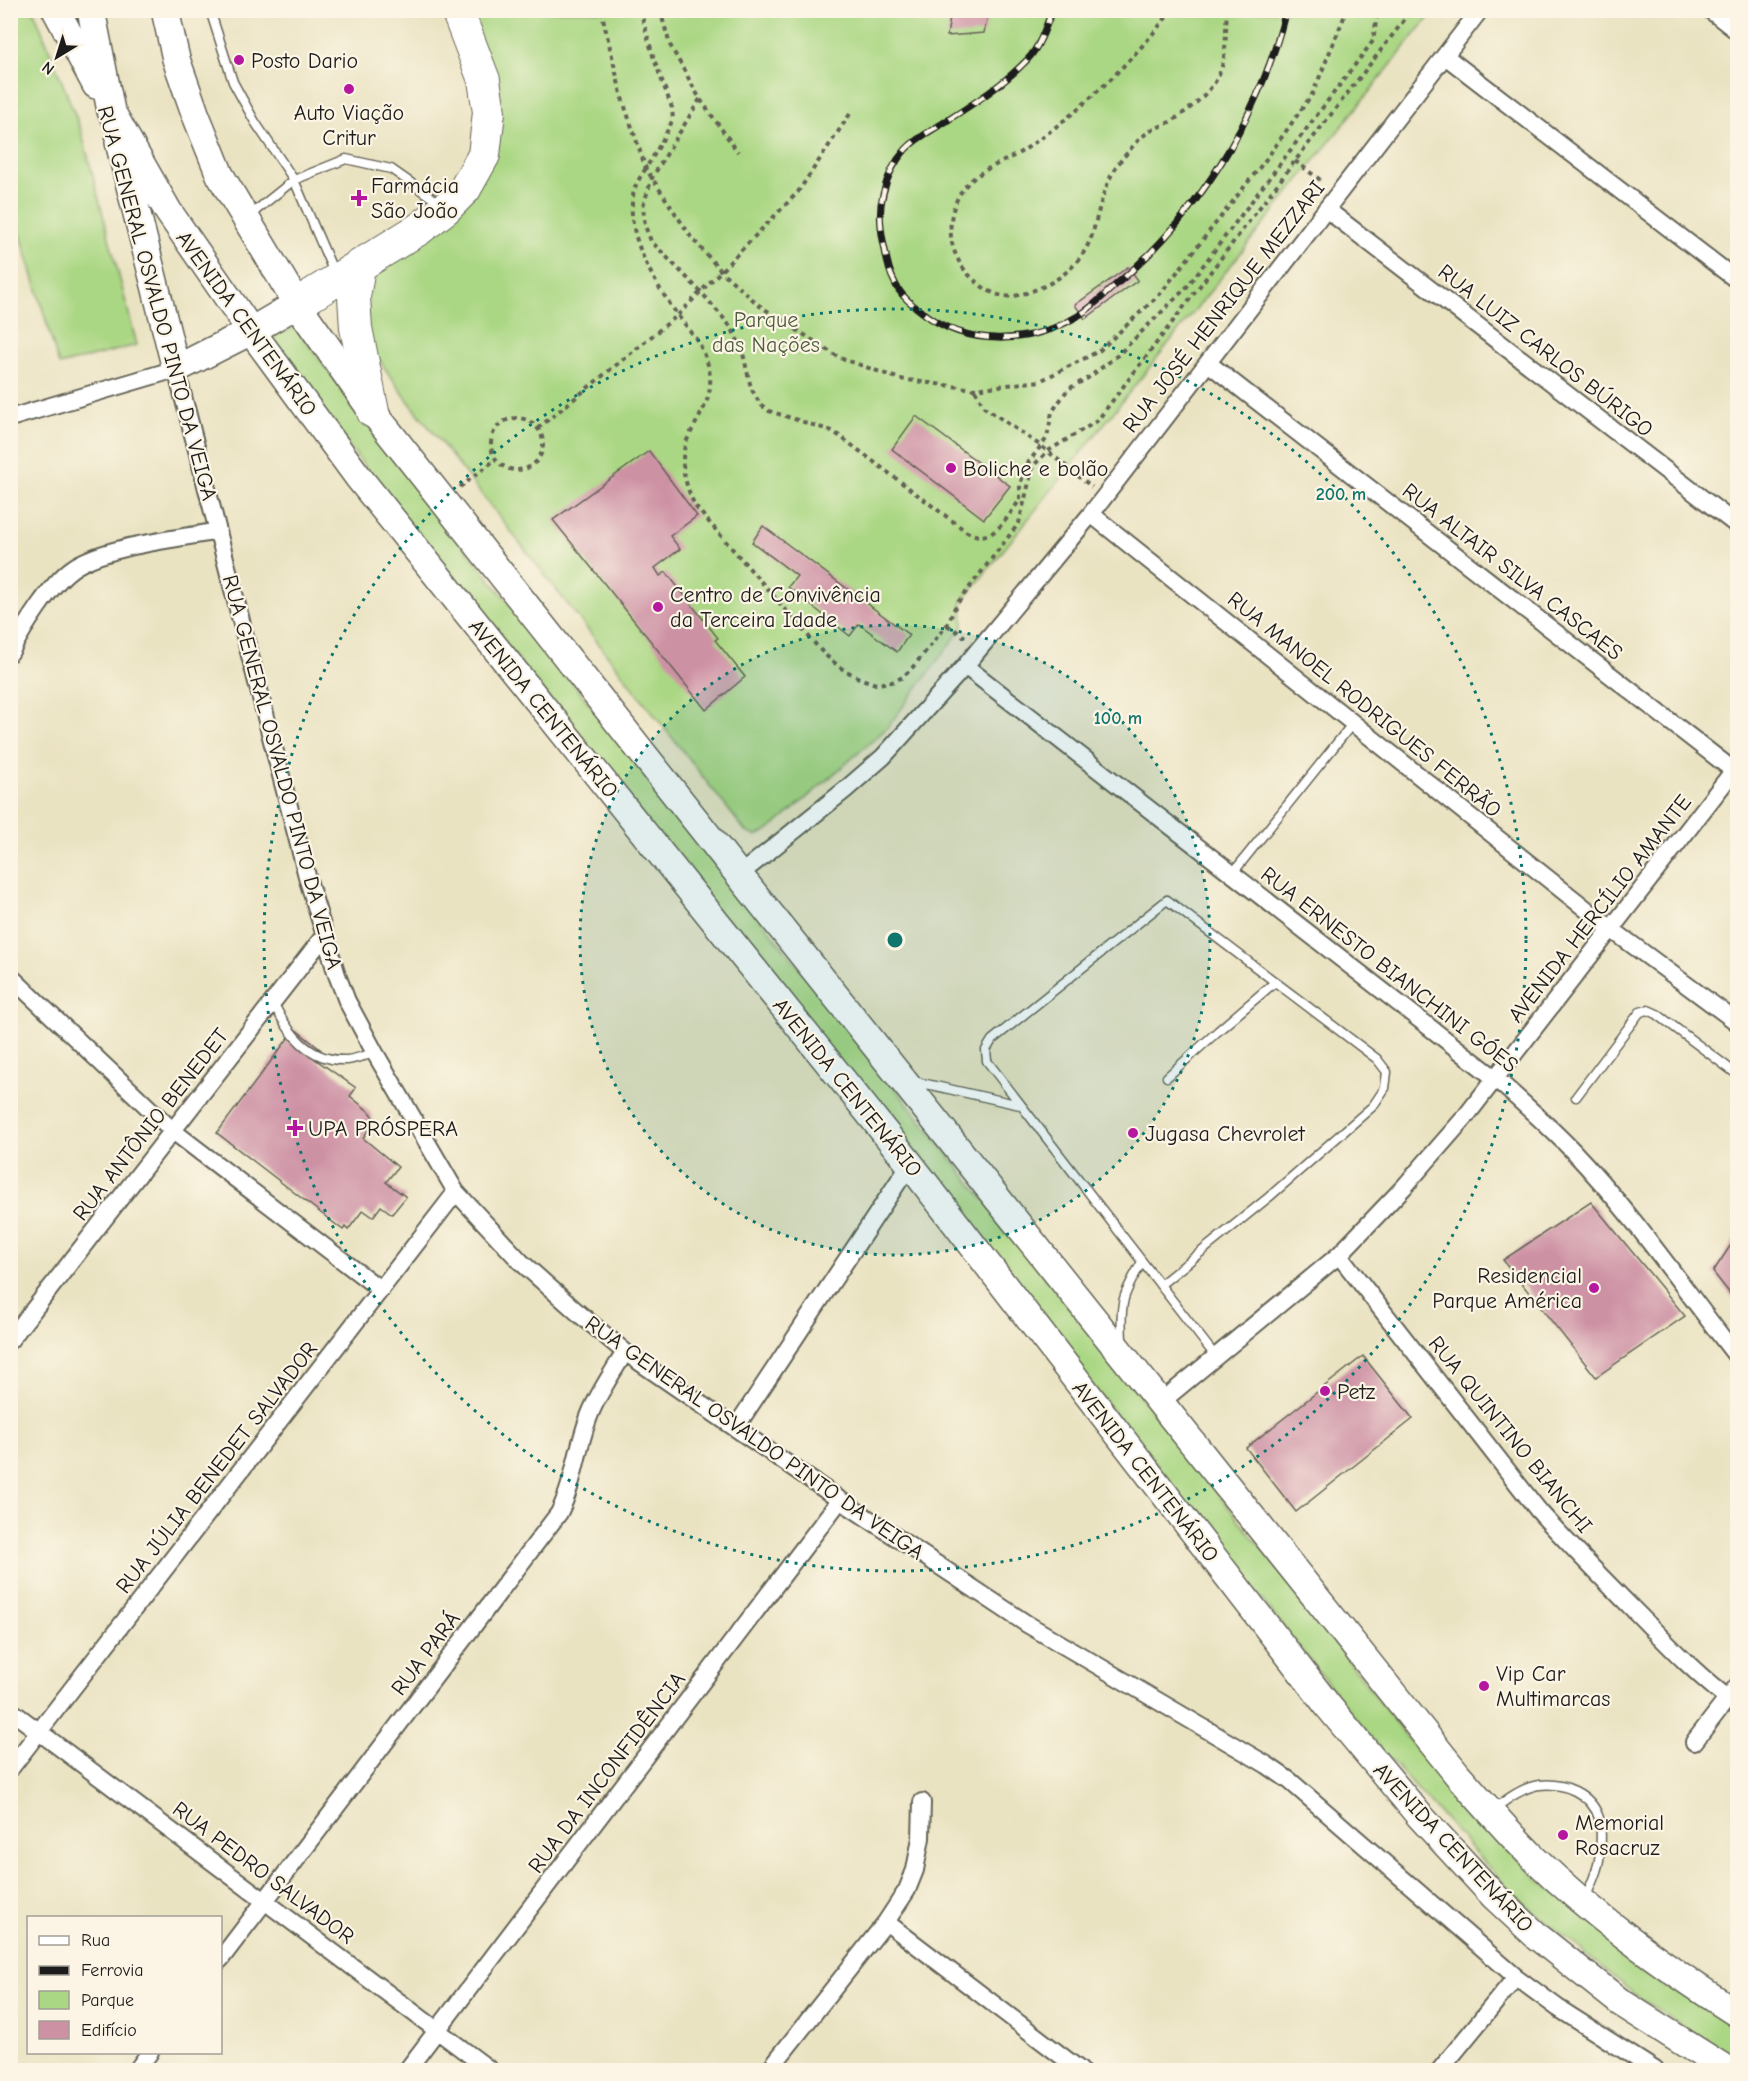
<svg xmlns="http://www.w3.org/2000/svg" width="1748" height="2081" viewBox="0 0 1748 2081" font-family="'Comic Neue',sans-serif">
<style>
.green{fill:#aad783;stroke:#637a50;stroke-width:1.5}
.building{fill:#cd91a4}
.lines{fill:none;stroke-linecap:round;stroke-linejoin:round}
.lane-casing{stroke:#646256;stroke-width:11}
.street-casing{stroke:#646256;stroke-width:20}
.primary-casing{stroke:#646256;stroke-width:30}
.highway-casing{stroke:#646256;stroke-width:34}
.path{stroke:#646256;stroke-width:4;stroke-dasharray:4.5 4.5;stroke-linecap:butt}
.lane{stroke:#fff;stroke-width:8}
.street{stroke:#fff;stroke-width:16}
.primary{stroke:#fff;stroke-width:27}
.highway{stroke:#fff;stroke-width:32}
.rail-casing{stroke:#1c1c1c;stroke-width:7}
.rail{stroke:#fcf5e5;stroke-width:4.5;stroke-dasharray:14;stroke-linecap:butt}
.ring{fill:none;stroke:#0f766e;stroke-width:3;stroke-dasharray:3 6}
.poi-dot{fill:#b5179e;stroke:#fcf5e5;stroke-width:2}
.labels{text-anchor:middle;stroke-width:4.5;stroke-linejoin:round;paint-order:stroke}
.poi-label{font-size:22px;fill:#1c1c1c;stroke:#fcf5e5;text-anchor:start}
.street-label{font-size:22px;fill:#1c1c1c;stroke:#fcf5e5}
.park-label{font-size:22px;fill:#4e5d40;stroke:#fcf5e5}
.centre{fill:#0f766e;stroke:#fcf5e5;stroke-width:3}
.ring-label{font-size:18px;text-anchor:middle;font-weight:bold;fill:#0f766e;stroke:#fcf5e5;stroke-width:4.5;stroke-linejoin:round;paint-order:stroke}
</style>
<rect width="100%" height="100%" fill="#fcf5e5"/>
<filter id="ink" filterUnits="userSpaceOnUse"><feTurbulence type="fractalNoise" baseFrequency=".0167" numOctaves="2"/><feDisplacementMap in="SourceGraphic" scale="12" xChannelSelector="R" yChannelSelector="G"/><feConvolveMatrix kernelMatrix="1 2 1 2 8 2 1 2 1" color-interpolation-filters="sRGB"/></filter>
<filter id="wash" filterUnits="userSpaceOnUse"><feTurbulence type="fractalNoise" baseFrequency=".008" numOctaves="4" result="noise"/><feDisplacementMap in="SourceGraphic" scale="24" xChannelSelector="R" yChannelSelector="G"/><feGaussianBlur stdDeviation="1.35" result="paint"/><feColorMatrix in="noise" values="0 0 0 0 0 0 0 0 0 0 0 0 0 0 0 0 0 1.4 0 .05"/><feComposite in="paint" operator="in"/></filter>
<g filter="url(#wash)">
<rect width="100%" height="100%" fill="#eae3c2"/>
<!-- green -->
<path class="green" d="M10 11H34L81 130 137 345 59 365 11 201Z
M463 11H1434L962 602 963 627 887 728 768 831 756 836 746 832 407 399 366 342 364 278 491 156Z
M295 327 396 461 1309 1608 1408 1739 1538 1880 1737 2024V2061L1635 1995 1509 1890 1375 1743 265 340Z"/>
<g id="blocks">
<!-- building -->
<path class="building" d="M942 10H989L984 33 947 36 950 17 943 14Z
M1128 267 1138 280 1085 319 1075 305Z
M916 416 1010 486 984 519 892 449Z
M649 451 697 516 670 536 680 549 655 568 660 576 666 572 718 638 715 640 745 677 706 710 553 520Z
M763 526 909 635 897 652 859 624 850 636 788 587 797 576 752 542Z
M295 1029 321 1050 315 1059 356 1088 350 1096 372 1114 373 1122 363 1138 398 1167 386 1182 406 1197 392 1214 381 1206 373 1217 363 1210 348 1230 345 1227 343 1230 217 1133Z
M1591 1202 1685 1316 1596 1377 1503 1260Z
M1738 1234V1304L1713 1272Z
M1363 1356 1413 1419 1296 1512 1246 1448Z"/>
</g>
</g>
<g filter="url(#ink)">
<use href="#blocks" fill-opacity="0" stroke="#646256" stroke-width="1.5"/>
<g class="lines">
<defs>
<path id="lane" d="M210 10 233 82 255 122 294 180 335 275
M249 216 294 180 346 159 391 169 441 204
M1232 874 1353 723
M273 1002C288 1033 309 1062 347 1060 356 1059 366 1055 375 1053
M1167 1077 1218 1031 1275 982
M913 1081 1020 1105
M1576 1097 1640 1012 1648 1010 1657 1014 1738 1075
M1160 1285 1269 1197 1373 1106 1385 1088 1387 1072 1377 1059 1167 900 992 1040 986 1050 987 1061 1216 1357
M1122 1341C1120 1302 1122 1296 1142 1262
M1494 1809C1506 1800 1523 1787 1539 1785 1563 1782 1591 1793 1599 1818 1602 1829 1601 1848 1599 1860 1597 1873 1590 1886 1585 1899"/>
<path id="street" d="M1710 10 1738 32
M1445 56 1738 281
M1326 209 1738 526
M1208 363 1738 774
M10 418 176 369 308 880 337 975 347 1001 375 1053 456 1192 521 1262 576 1311 625 1352 840 1500 1027 1624 1267 1765 1290 1781 1516 1977 1558 2008 1655 2070
M1091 514 1611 929 1738 1023
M10 653C23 628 50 584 73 568 104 546 179 539 218 531
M965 666 1496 1079C1522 1102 1548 1125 1572 1150 1632 1213 1684 1289 1738 1358
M739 875 845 790 883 757 965 666 1091 514 1480 10
M10 976 173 1131 381 1290
M1339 1255 1538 1510C1570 1546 1605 1581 1640 1616 1670 1647 1702 1680 1738 1706
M10 1340 324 936
M1161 1402 1339 1255 1404 1187 1466 1116 1738 765
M736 1427 910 1164
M10 1710 490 2070
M1694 1742 1738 1685
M10 1769 456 1192
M886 1922 1080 2070
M220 1960 559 1513C575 1481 577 1446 590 1414 599 1392 613 1372 625 1352
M137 2070 150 2052
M407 2070 840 1500
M769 2070 886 1922 907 1890 915 1870 921 1838 922 1802
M1440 2070 1516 1977"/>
<path id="primary" d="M56 10 96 85
M91 10 111 111 168 211 251 331 359 478 910 1164 1328 1706 1419 1815 1494 1896 1538 1937 1620 2002 1727 2070
M165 10 176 59 195 113 220 175 297 304 373 412 739 875 1457 1774C1481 1801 1505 1829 1531 1855 1593 1916 1665 1967 1738 2014
M119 142 176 369 251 331 297 304"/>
<path id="highway" d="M359 267 354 297 356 328 373 412
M297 304 419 229 446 208 465 189 484 155 489 112 484 80 457 10"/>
</defs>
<!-- lane casing -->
<use href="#lane" class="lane-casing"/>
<!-- street casing -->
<use href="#street" class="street-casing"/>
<!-- primary casing -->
<use href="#primary" class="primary-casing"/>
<!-- highway casing -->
<use href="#highway" class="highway-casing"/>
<!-- path -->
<path class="path" d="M601 10 622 98 646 169 691 237 721 271 760 306 840 358 900 379 974 389 1040 381 1099 351 1160 294 1267 158 1313 93 1347 10
M640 10 654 59 672 108 673 119C666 134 658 149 649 163 644 172 636 182 634 191 623 233 655 284 679 317 694 335 708 352 710 377 712 400 699 416 689 436 677 459 685 484 695 506L824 654 841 668 859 678 876 684 892 682 903 677 912 668 947 625 956 605 1019 523 1033 466 1048 451 1097 421 1295 161 1412 10
M660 10 670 45 700 99 738 152
M1172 10C1131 63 1082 110 1027 148 1007 162 979 168 963 189 944 216 947 253 970 276 981 287 997 299 1014 296 1048 289 1080 270 1092 235 1100 208 1104 181 1122 159 1129 151 1138 139 1147 133 1155 128 1164 125 1172 121 1187 111 1205 97 1215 82 1228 63 1225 32 1227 10
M700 99 652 178 643 206 645 226 651 241 701 292 731 327 742 349 751 388 760 404 769 411 832 431 841 437 967 532C994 546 1005 519 1020 500V484L1028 463 1047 438 1052 412 1068 389 1088 378 1118 355 1186 288 1373 41 1378 10
M1295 161 1323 182
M975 390 984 407 1041 446 1092 487
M491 444a26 26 0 1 1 52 0a26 26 0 1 1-52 0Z
M538 428 678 315 798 192 850 114
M460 487 495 460
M947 625 965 637"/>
<!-- lane -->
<use href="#lane" class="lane"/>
<!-- street -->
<use href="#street" class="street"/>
<!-- primary -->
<use href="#primary" class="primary"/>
<!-- highway -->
<use href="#highway" class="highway"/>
<defs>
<path id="rail" d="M1052 10C1046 27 1039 48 1027 60 1004 84 976 102 948 120 935 129 917 137 906 149 894 162 887 177 883 194 878 213 881 232 885 250 887 261 889 272 894 281 900 295 910 303 922 312 966 347 1029 345 1076 317 1089 310 1101 298 1112 288 1197 218 1260 117 1286 10"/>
</defs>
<!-- rail casing -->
<use href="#rail" class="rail-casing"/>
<!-- rail -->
<use href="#rail" class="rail"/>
</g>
</g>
<!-- distance rings -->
<circle cx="895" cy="940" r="315" fill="#0f766e" fill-opacity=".12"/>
<g class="ring">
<circle cx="895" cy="940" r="315"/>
<circle cx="895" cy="940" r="631"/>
</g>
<!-- markers -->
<g class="poi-dot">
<circle cx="239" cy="60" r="6"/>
<circle cx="349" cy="89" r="6"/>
<path d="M356 189h6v6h6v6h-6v6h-6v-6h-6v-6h6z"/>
<circle cx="951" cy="468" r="6"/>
<circle cx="658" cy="607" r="6"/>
<path d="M292 1119h6v6h6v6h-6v6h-6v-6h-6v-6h6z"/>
<circle cx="1133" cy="1133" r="6"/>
<circle cx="1594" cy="1288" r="6"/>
<circle cx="1325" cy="1391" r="6"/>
<circle cx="1484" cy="1686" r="6"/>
<circle cx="1563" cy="1835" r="6"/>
</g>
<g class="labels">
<!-- poi labels -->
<g class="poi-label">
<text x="251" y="68">Posto Dario</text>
<text x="349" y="120" text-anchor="middle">Auto Viação<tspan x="349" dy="25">Critur</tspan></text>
<text x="371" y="193">Farmácia<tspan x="371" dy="25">São João</tspan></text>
<text x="963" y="476">Boliche e bolão</text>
<text x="670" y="602">Centro de Convivência<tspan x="670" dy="25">da Terceira Idade</tspan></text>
<text x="308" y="1136">UPA PRÓSPERA</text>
<text x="1145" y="1141">Jugasa Chevrolet</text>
<text x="1582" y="1283" text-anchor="end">Residencial<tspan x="1582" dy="25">Parque América</tspan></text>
<text x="1337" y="1399">Petz</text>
<text x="1496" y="1681">Vip Car<tspan x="1496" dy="25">Multimarcas</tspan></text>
<text x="1575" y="1830">Memorial<tspan x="1575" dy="25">Rosacruz</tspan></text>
</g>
<!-- street labels -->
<g class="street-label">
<text transform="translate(158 303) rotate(75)" y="8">RUA GENERAL OSVALDO PINTO DA VEIGA</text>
<text transform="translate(1223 306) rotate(-52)" y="8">RUA JOSÉ HENRIQUE MEZZARI</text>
<text transform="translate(247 323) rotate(54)" y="8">AVENIDA CENTENÁRIO</text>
<text transform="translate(1546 350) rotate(38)" y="8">RUA LUIZ CARLOS BÚRIGO</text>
<text transform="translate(1513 571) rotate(38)" y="8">RUA ALTAIR SILVA CASCAES</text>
<text transform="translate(1365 704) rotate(39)" y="8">RUA MANOEL RODRIGUES FERRÃO</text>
<text transform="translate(544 708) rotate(51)" y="8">AVENIDA CENTENÁRIO</text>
<text transform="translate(283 772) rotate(75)" y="8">RUA GENERAL OSVALDO PINTO DA VEIGA</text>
<text transform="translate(1599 908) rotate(-52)" y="8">AVENIDA HERCÍLIO AMANTE</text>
<text transform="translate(1390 969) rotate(38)" y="8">RUA ERNESTO BIANCHINI GÓES</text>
<text transform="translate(848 1087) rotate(51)" y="8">AVENIDA CENTENÁRIO</text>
<text transform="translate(150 1124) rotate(-52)" y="8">RUA ANTÔNIO BENEDET</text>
<text transform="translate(1511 1434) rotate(51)" y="8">RUA QUINTINO BIANCHI</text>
<text transform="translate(755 1437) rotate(35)" y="8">RUA GENERAL OSVALDO PINTO DA VEIGA</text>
<text transform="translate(216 1467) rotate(-52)" y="8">RUA JÚLIA BENEDET SALVADOR</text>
<text transform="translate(1146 1471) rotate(52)" y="8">AVENIDA CENTENÁRIO</text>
<text transform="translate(425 1653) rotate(-53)" y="8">RUA PARÁ</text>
<text transform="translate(606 1772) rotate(-53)" y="8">RUA DA INCONFIDÊNCIA</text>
<text transform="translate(1454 1847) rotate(47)" y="8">AVENIDA CENTENÁRIO</text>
<text transform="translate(264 1872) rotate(37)" y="8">RUA PEDRO SALVADOR</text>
</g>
<!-- park labels -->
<g class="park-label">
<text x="766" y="327">Parque<tspan x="766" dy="25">das Nações</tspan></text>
</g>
</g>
<circle cx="895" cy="940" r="9" class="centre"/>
<g class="ring-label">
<text x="1341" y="500">200 m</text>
<text x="1118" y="724">100 m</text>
</g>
<!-- margin -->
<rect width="1748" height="2081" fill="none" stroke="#fcf5e5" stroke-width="36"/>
<!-- legend -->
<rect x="27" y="1916" width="195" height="138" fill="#fcf5e5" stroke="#a29e95" stroke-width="1.5"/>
<rect x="39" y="1936" width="30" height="9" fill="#ffffff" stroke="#a29e95" stroke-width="1.5"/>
<text x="81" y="1946" font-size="18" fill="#1c1c1c">Rua</text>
<rect x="39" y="1966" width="30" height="9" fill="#1c1c1c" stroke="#a29e95" stroke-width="1.5"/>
<text x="81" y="1976" font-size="18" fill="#1c1c1c">Ferrovia</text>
<rect x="39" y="1991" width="30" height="18" fill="#aad783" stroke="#a29e95" stroke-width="1.5"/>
<text x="81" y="2006" font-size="18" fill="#1c1c1c">Parque</text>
<rect x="39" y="2021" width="30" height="18" fill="#cd91a4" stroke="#a29e95" stroke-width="1.5"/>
<text x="81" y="2036" font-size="18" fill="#1c1c1c">Edifício</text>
<!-- north arrow -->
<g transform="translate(57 57) rotate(218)" stroke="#fcf5e5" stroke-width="4.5" paint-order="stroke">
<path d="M0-4.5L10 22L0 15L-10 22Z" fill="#1c1c1c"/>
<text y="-9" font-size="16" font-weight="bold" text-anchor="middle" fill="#1c1c1c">N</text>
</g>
</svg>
